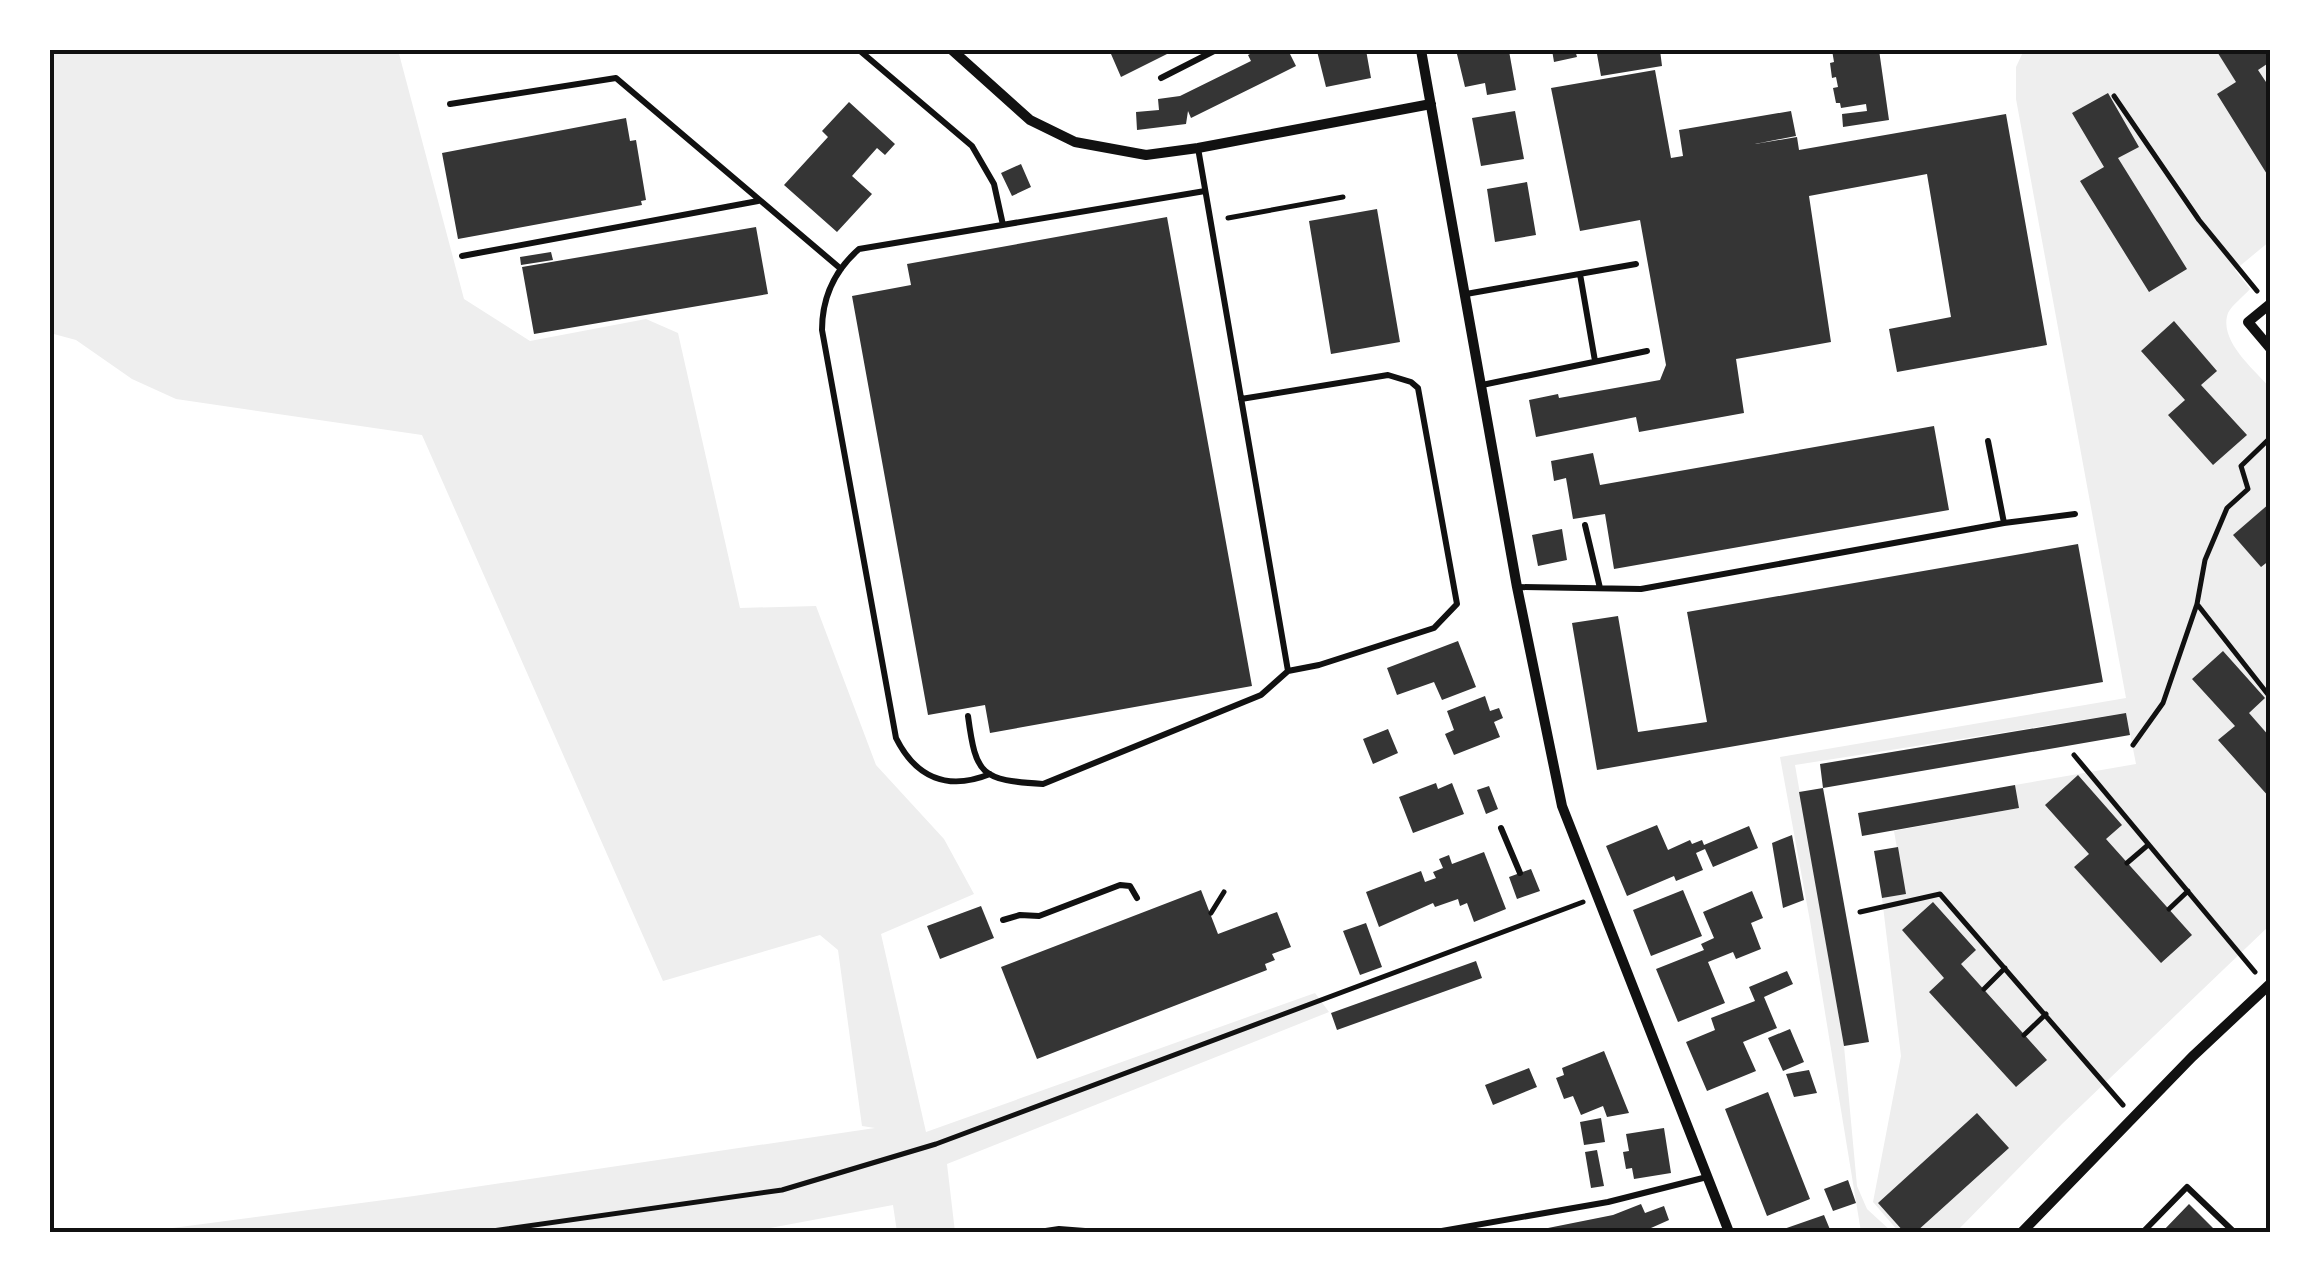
<svg xmlns="http://www.w3.org/2000/svg" width="2320" height="1282" viewBox="0 0 2320 1282" font-family="Manrope,sans-serif">
<style>
.green{fill:#eee}
.building{fill:#353535}
.lines{fill:none;stroke-linecap:round;stroke-linejoin:round}
.path{stroke:#111;stroke-width:5}
.service{stroke:#111;stroke-width:6}
.minor{stroke:#111;stroke-width:10}
.neatline{fill:none;stroke:#111;stroke-width:4}
</style>
<rect width="100%" height="100%" fill="#fff"/>
<!-- green -->
<path class="green" d="M50 50H398L464 299 530 341 646 319 678 333 740 608 816 606 876 765 944 839 974 894 881 934 926 1132 1315 993 1329 1012 947 1164 955 1232H897L893 1205 748 1232H142L414 1196 875 1128 862 1126 838 950 820 935 663 981 422 435 176 399 132 379 76 340 50 333Z
M2024 50H2270V241L2235 270 2250 289C2244 296 2232 305 2228 313 2218 341 2255 370 2270 388V925L2062 1124 1956 1232H1899L1873 1202 1901 1056 1882 898 1905 894 1894 831 2019 808 2015 785 2136 764 2126 713 1795 765 1844 1046 1857 1186 1867 1209 1892 1232H1861L1810 921 1780 757 2126 698 2016 99V67Z"/>
<!-- building -->
<path class="building" d="M1120 50H1175L1121 77 1111 54Z
M1258 50H1288L1296 66 1191 118 1188 111 1186 124 1137 130 1136 112 1159 110 1158 99 1180 96 1251 61 1248 55Z
M1323 50H1366L1371 78 1326 87 1317 51Z
M1456 50 1509 51 1516 90 1487 95 1485 83 1465 87Z
M1552 50H1575L1577 57 1554 62Z
M1621 50H1660L1662 66 1601 76 1597 54Z
M1832 50H1879L1889 120 1843 127 1842 114 1867 111 1866 104 1841 108 1840 103H1836L1833 88 1838 87 1836 77 1832 78 1830 63 1834 62Z
M2216 50H2270V62L2258 70 2270 88V179L2217 94 2236 82Z
M1655 70 1671 158 1683 156 1679 130 1791 111 1796 136 1755 144 1797 137 1799 150 2006 114 2047 345 1897 372 1889 329 1951 317 1927 174 1809 196 1831 342 1736 359 1744 413 1639 432 1636 417 1536 437 1529 400 1558 394 1559 398 1660 380 1666 365 1640 220 1580 231 1551 88Z
M2108 93 2139 147 2118 158 2187 269 2149 292 2080 181 2104 167 2072 113Z
M849 102 895 144 885 155 877 148 852 176 872 194 837 232 784 185 828 137 822 131Z
M1515 111 1524 159 1481 166 1472 118Z
M626 118 630 141 636 140 646 200 641 201 642 205 458 239 442 153Z
M1021 164 1031 187 1012 196 1001 173Z
M1527 182 1536 235 1495 242 1487 189Z
M1377 209 1400 342 1331 354 1309 221Z
M1167 217 1252 686 990 733 985 705 928 715 852 296 911 285 907 264Z
M756 227 768 294 534 334 522 267Z
M551 252 553 260 521 265 520 257Z
M2174 321 2217 371 2201 385 2247 435 2213 465 2168 415 2185 400 2141 351Z
M1934 426 1949 510 1614 569 1605 514 1573 519 1566 478 1554 481 1551 461 1593 453 1600 485Z
M2270 503V560L2261 567 2233 535Z
M1562 529 1567 560 1538 566 1532 535Z
M2078 544 2103 682 1597 770 1572 623 1618 616 1638 732 1707 722 1687 612Z
M1458 641 1476 687 1442 700 1434 682 1397 695 1387 668Z
M2223 651 2265 698 2249 713 2270 737V798L2218 740 2235 726 2192 679Z
M1485 696 1490 711 1499 708 1503 718 1494 722 1500 737 1454 755 1445 734 1454 730 1447 711Z
M2126 713 2130 735 1823 788 1820 764Z
M1388 729 1398 753 1373 764 1363 739Z
M2078 775 2122 825 2106 839 2192 935 2161 963 2074 867 2089 854 2045 805Z
M1436 783 1438 789 1452 783 1464 814 1413 833 1399 797Z
M2015 785 2019 808 1862 836 1858 813Z
M1489 786 1498 809 1486 814 1477 790Z
M1823 788 1869 1042 1844 1046 1799 792Z
M1657 825 1668 850 1690 840 1692 844 1702 840 1704 845 1749 826 1758 848 1713 867 1705 849 1696 853 1703 870 1676 881 1674 876 1627 896 1606 846Z
M1792 835 1804 900 1783 908 1772 843Z
M1898 847 1906 894 1882 898 1874 851Z
M1484 852 1506 909 1474 922 1467 903 1460 906 1458 899 1435 907 1433 903 1379 927 1366 892 1421 871 1425 882 1436 878 1433 872 1443 868 1439 859 1449 855 1452 864Z
M1531 869 1540 891 1517 899 1509 877Z
M1201 890 1218 934 1277 912 1291 947 1272 954 1275 960 1265 964 1267 970 1037 1059 1001 967Z
M1683 890 1702 936 1651 956 1633 910Z
M1752 891 1763 918 1751 923 1761 949 1736 959 1733 952 1708 962 1725 1003 1678 1022 1656 969 1704 950 1701 944 1714 938 1703 912Z
M1933 902 1976 950 1961 964 2047 1060 2016 1087 1929 992 1944 978 1902 930Z
M981 906 994 938 940 959 927 926Z
M1366 923 1382 967 1360 975 1343 931Z
M1476 961 1482 978 1337 1030 1331 1013Z
M1787 971 1793 984 1764 997 1777 1028 1743 1042 1756 1071 1707 1091 1686 1042 1715 1030 1711 1018 1755 1001 1749 987Z
M1790 1029 1804 1062 1783 1071 1768 1038Z
M1604 1051 1629 1113 1607 1117 1603 1106 1581 1115 1573 1096 1564 1099 1556 1078 1564 1075 1562 1068Z
M1529 1068 1537 1087 1493 1105 1485 1085Z
M1809 1070 1817 1093 1794 1097 1786 1074Z
M1768 1092 1810 1199 1767 1216 1725 1109Z
M1977 1113 2009 1148 1916 1232H1904L1878 1203Z
M1601 1118 1605 1142 1584 1145 1580 1122Z
M1664 1128 1671 1173 1634 1179 1632 1168 1626 1169 1623 1152 1629 1151 1626 1134Z
M1597 1150 1604 1186 1591 1188 1585 1152Z
M1848 1180 1856 1203 1833 1211 1824 1189Z
M1641 1204 1645 1213 1664 1206 1669 1220 1651 1228 1652 1232H1528L1613 1215Z
M2189 1204 2217 1232H2162Z
M1824 1215 1831 1232H1778V1231Z"/>
<g class="lines">
<!-- path -->
<path class="path" d="M2114 96 2199 220 2257 291
M1228 218 1343 197
M2197 604 2270 697
M2133 745 2163 703 2197 604 2205 560 2227 508 2248 489 2241 466 2270 438
M2074 755 2255 972
M2127 863 2148 845
M2169 909 2188 891
M1860 912 1940 894 2123 1105
M1211 913 1224 892
M1984 989 2005 968
M2024 1035 2046 1014
M485 1232 782 1190 936 1144 1583 902"/>
<!-- service -->
<path class="service" d="M859 50 972 146 994 184 1003 225
M1161 78 1216 50
M450 104 616 78 841 269
M1198 148 1288 671
M462 256 758 201
M1580 274 1595 361
M1466 294 1636 264
M1482 385 1647 351
M1988 441 2004 523
M1585 525 1600 588
M1517 587 1641 589 2004 523 2075 514
M968 716C976 776 981 780 1043 784L1261 695 1288 671 1319 665 1434 628 1457 604 1418 388 1411 382 1388 375 1241 399
M990 774C948 791 916 778 896 738L822 330C822 297 834 271 859 249L1205 191
M1501 828 1520 873
M1003 920 1020 915 1039 916 1120 885 1130 886 1137 898
M1039 1232 1059 1229 1098 1232
M1436 1232 1608 1202 1707 1177
M2143 1232 2187 1187 2234 1232"/>
<!-- minor -->
<path class="minor" d="M952 50 1030 120 1075 142 1146 155 1198 148 1431 104
M1421 50 1517 587 1562 806 1729 1232
M2270 304 2248 322 2270 348
M2022 1232 2192 1057 2270 984"/>
</g>
<!-- border -->
<rect width="2320" height="1282" fill="none" stroke="#ffffff" stroke-width="105"/>
<rect x="52" y="52" width="2216" height="1178" class="neatline"/>
</svg>
